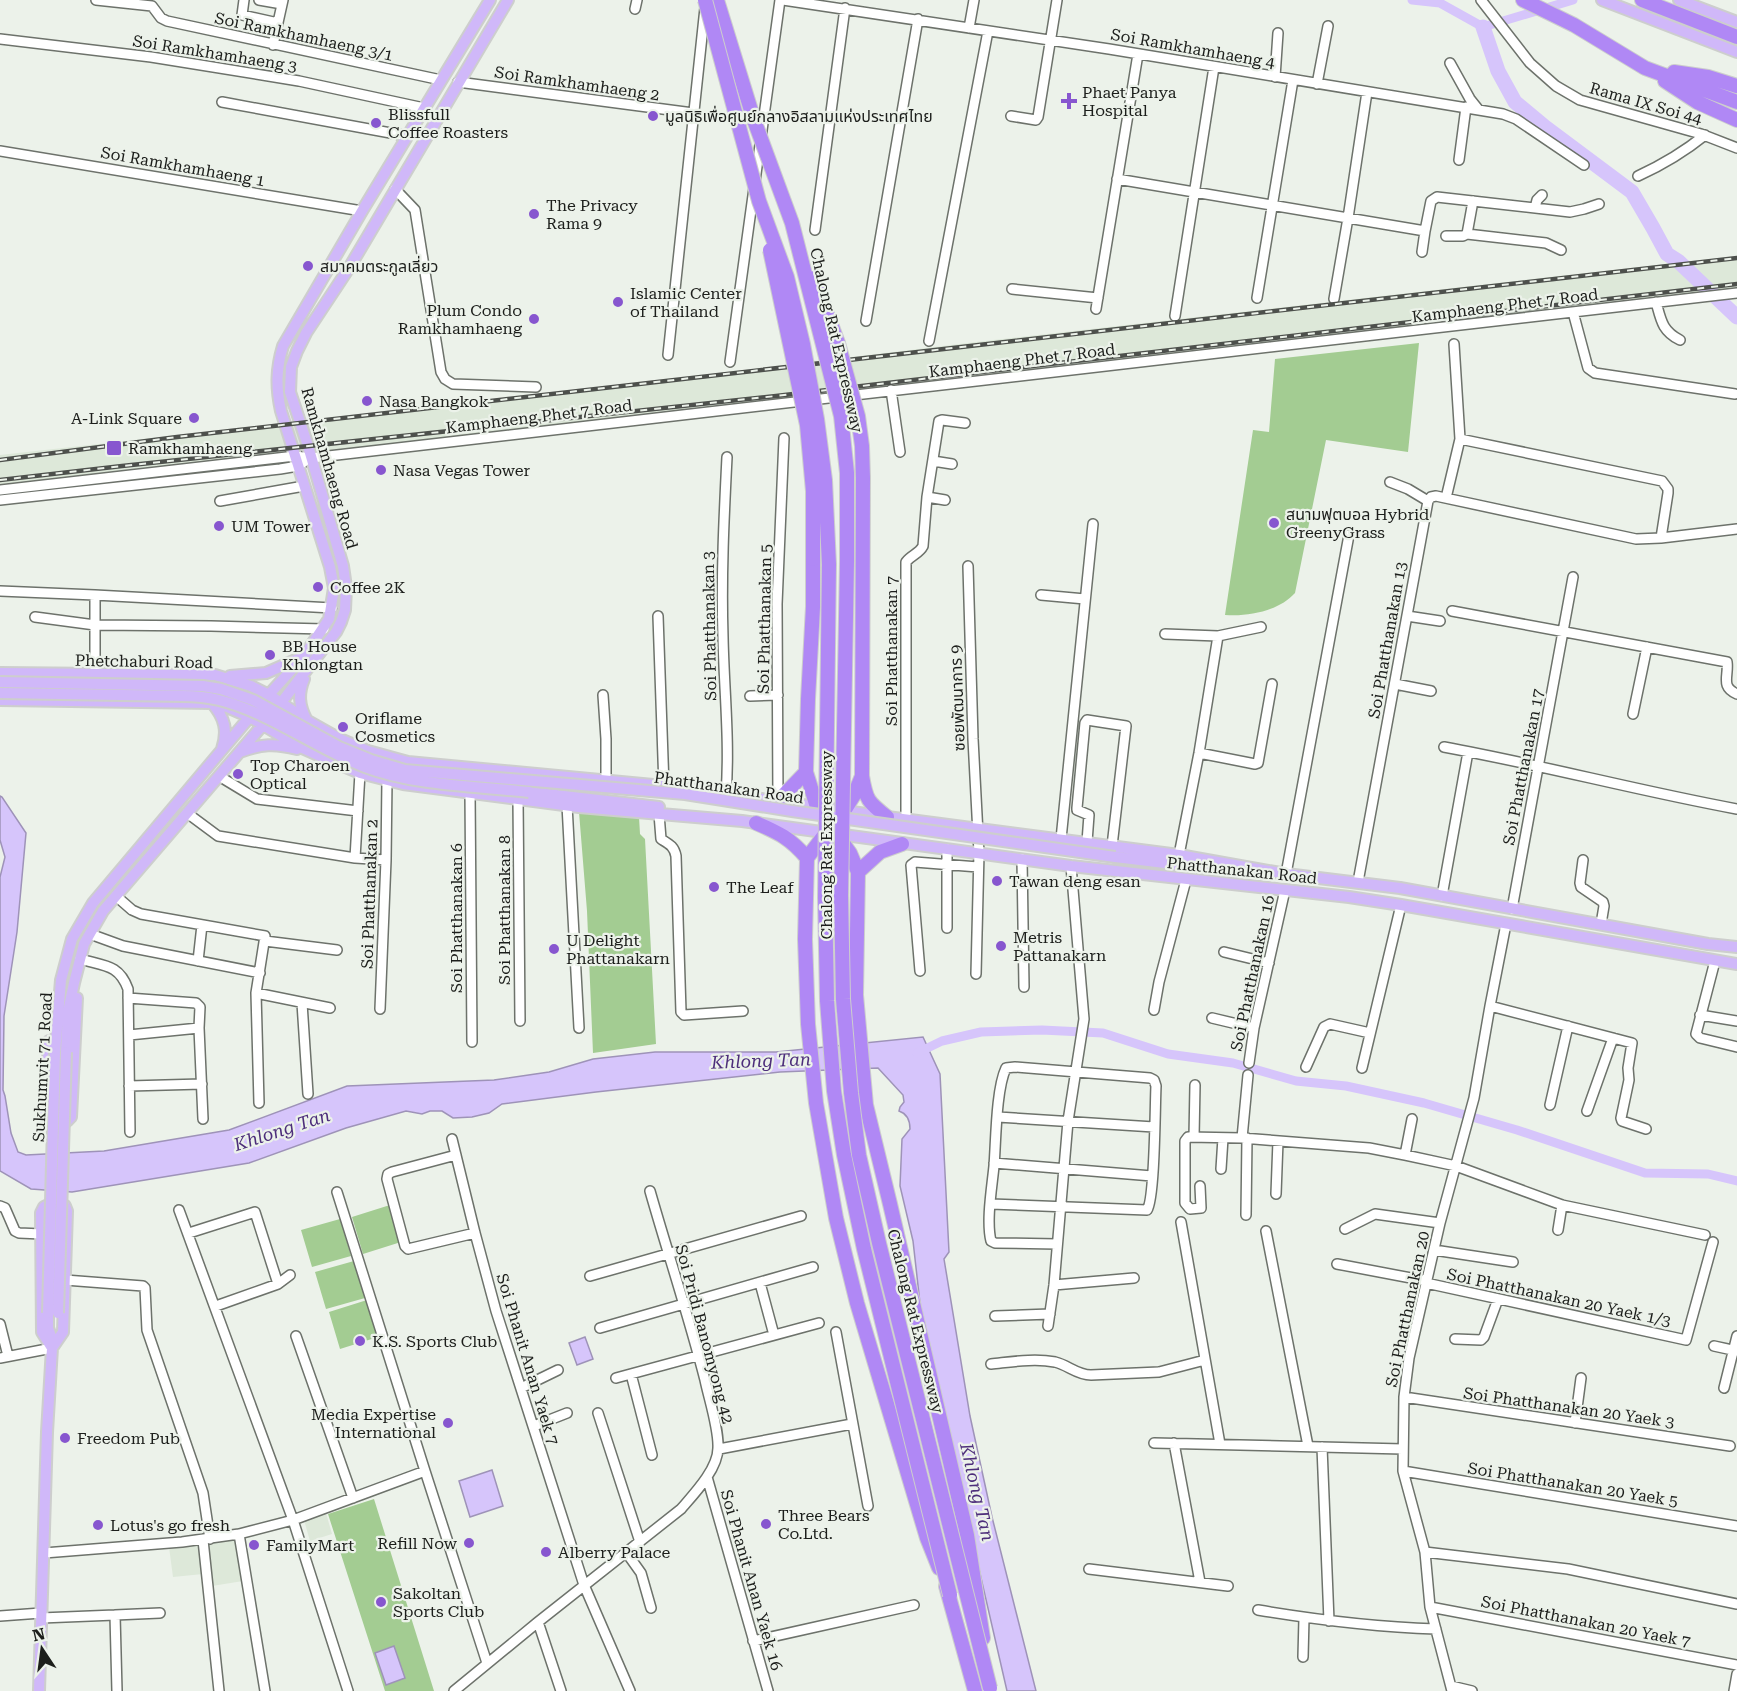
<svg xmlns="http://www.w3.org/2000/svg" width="1737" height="1691" viewBox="0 0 1737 1691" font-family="'Roboto Serif','Noto Sans Thai',serif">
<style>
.built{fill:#dde8d9}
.green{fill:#a3cc92}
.water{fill:#d6c5fb;stroke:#9e93b8;stroke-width:1.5}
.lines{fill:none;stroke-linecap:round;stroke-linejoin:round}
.canal{stroke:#d6c5fb;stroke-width:9}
.river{stroke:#d6c5fb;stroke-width:15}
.minor-casing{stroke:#6d726b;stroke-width:12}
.major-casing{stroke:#cdcecd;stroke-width:14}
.highway-casing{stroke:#cdcecd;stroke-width:16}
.minor{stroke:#fff;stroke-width:9}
.major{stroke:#d0b8f9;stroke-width:10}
.highway{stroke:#b088f5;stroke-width:14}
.rail-casing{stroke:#4d504c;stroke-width:4.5}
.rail{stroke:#ecf2ea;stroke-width:2;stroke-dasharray:7;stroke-linecap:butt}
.major-bridge-casing{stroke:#cdcecd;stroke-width:14;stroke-linecap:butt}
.highway-bridge-casing{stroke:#cdcecd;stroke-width:16;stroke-linecap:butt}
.major-bridge{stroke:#d0b8f9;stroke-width:10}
.highway-bridge{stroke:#b088f5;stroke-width:14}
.poi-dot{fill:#8756cf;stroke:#ecf2ea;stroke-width:2}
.labels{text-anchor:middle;stroke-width:4.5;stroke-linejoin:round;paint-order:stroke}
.street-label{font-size:16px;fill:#1c1e1b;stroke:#ecf2ea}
.poi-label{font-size:16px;fill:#1c1e1b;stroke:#ecf2ea;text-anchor:start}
.water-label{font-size:18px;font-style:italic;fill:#4d2e7b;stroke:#ecf2ea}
</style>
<rect width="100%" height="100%" fill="#ecf2ea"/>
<!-- built -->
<path class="built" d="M1737 256V292L981 376 0 488V455L547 394 976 342Z
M326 1513 332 1534 310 1541 304 1520Z
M236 1540 243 1581 212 1586 206 1544Z
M198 1544 203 1574 173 1577 169 1547Z"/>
<!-- green -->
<path class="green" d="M1419 343 1408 452 1326 440 1295 593C1279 611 1248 617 1225 615L1253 430 1269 432 1275 359Z
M579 812 639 817 640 834 645 839 656 1044 593 1053 587 911Z
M390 1205 401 1242 363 1254 352 1217Z
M340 1219 351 1256 312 1267 301 1230Z
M354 1261 365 1298 326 1309 315 1272Z
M367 1300 378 1337 340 1349 329 1312Z
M374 1499 434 1691H385L328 1514Z"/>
<!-- water -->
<path class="water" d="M0 796 2 797 26 833 17 932 4 1016 3 1090 5 1096 11 1133 18 1152 26 1155 104 1151 229 1130 347 1086 494 1080 549 1072 593 1059 655 1052H776L923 1037 940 1074 949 1252 944 1259 970 1416 992 1517 1036 1691H1007L922 1321 913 1241 900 1186 902 1139 910 1129C910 1121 908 1114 899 1111L900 1107 904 1102 903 1095 878 1068 780 1072 596 1092 502 1104 489 1113 472 1117 453 1118 442 1111H430L422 1114 406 1111 346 1128 249 1163 72 1192 31 1189 0 1171V877L5 857 0 840Z
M585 1337 593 1359 577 1365 569 1343Z
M492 1470 503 1506 470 1517 459 1481Z
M394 1646 405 1678 386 1685 375 1653Z"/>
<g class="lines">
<!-- canal -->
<path class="canal" d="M1412 0 1440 3 1483 27 1573 0
M917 1053 942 1041 981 1032 1042 1030 1103 1033 1168 1054 1233 1063 1296 1081 1346 1086 1424 1103 1517 1130 1645 1173 1708 1174 1737 1181"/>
<!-- river -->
<path class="river" d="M1483 27 1498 71 1515 102 1545 127 1632 192 1653 228 1667 254 1678 261 1737 317"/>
<defs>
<path id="minor" d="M96 0 152 6 161 18 167 21 441 80
M244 0 242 15 278 23
M259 0 282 4
M783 0 1109 49 1503 114 1516 119 1584 165
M1481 0 1530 63 1556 86 1580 100 1701 134 1737 148
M635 9 637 0
M969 28 974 0
M0 39 151 57 299 81 424 108
M273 45 283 0
M1450 63 1470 99 1478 109
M1275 77 1278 33
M458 82 693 113
M1317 84 1328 26
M222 102 407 136
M1011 116 1036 120 1038 117 1057 0
M0 151 362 211
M1459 160 1466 107
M1638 176C1662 165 1684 152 1705 135
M1117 179 1425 231 1431 201 1437 197 1570 212 1584 209 1599 204
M395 189 415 210 441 372 445 379 453 384 536 387
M1535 208 1537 200 1542 195
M815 230 845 8
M1467 234 1546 243 1561 250
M1446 236H1463L1467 234 1473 201
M1422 252 1425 231
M1012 289 1098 298
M1257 298 1293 80
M1334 299 1348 218 1367 92
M1656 302C1661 320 1662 331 1680 340
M1096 309 1138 54
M1573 312 1588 368 1595 373 1735 394
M1175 316 1214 67
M866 321 918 19
M929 341 988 31
M668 355 705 8
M730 362 780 0
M891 390 900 452
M1460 439 1662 481 1668 489V493L1661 538
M933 461 952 464
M1390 482 1408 489 1428 501
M0 490 295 456 311 458 1737 293
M927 497 945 500
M1446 498 1460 439 1454 344
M0 500 280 469 298 466 304 462
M220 501 304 486
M968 566 973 739 979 853 976 974
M0 591 95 595
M1041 595 1085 599
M1452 611 1727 662C1729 676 1720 687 1737 694
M658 616 664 787
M1407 616 1440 621
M35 617 95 625 211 626 324 629
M1165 634 1218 636 1261 627
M95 675V595L332 608
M1395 684 1431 691
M603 695 606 739V781
M750 696 778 695
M1633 714 1647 647
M1444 747C1542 765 1639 791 1737 809
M1199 753 1255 764 1258 763 1272 684
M219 776 257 799 358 811
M470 792 472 1042
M726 794C730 742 724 689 723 637 721 577 724 517 727 457
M518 799 520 1021
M778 801 777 604 784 438
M567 805 579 1028
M187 813 218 836 355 858 386 860
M659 814 661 839C669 844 674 846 676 856L681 1012 684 1015 743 1011
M906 819V562C911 555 919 554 923 546L927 497 939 421 942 420 965 423
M1061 839 1093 524
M1087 842 1089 815 1077 810V808L1085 723 1087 720 1126 726 1112 846
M1179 855 1199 753 1218 636
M355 858 360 773
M1022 859 1024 987
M1583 860 1580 883 1581 887 1603 902 1604 906 1601 924
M1286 874 1349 535
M1358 882 1428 501 1431 497 1436 496 1636 539 1661 538 1737 529
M116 896 132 910 141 914 265 936 256 993 259 1103
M1442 896 1468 752
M1512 909 1573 577
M947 928V849
M90 934 123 946 260 973
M265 941 337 950
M1224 952 1269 963
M80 959C104 966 119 964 128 989L130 1132
M198 961 202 925
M1715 961 1696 1034 1700 1038 1737 1047
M920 971 911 865 915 862 978 867
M256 993 330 1008
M128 998 196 1003 200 1007 199 1028
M302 1003 308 1094
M1490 1006 1632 1043 1628 1068 1629 1080 1621 1118 1622 1121 1646 1129
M380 1009 386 860 387 780
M1154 1010 1159 982 1186 880
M1700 1015 1737 1021
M1212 1018 1254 1028
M129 1035 199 1028 203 1119
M1249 1063 1254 1028 1285 890
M1306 1067 1324 1027 1330 1024 1370 1033
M1362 1068 1401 905
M129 1086 202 1084
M1550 1105 1568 1026
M1587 1111 1613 1038
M998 1117 1154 1127
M1194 1137 1195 1085
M1242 1138 1248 1075
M452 1139 475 1233 496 1311 584 1585 630 1691
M456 1155 392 1172 388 1174 387 1179 405 1246 408 1249 475 1233
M1405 1155 1412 1119
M994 1163 1152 1176
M1221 1169 1223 1138
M1200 1186 1201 1208 1190 1209 1185 1203V1141L1188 1137 1242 1138 1369 1148 1405 1155 1456 1166 1562 1205 1705 1235
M337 1192 425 1471 487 1663
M1276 1194 1278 1141
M991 1204 1147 1210C1155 1199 1155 1105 1156 1086L1154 1080 1150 1078 1015 1067 1006 1068C996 1089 996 1141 994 1166 992 1187 986 1221 991 1241L995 1243 1057 1244
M0 1206 5 1208 15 1231 19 1233 42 1234
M179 1210 293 1520 348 1691
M1246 1215 1247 1138
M1181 1222 1220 1444
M1345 1229 1375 1214 1440 1223
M1558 1230 1562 1205
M1266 1231 1308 1446
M189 1233 255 1212 278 1284
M1434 1250 1513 1262
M1337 1264 1427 1281
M590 1276 801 1216
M65 1280 143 1286 145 1288 147 1330 203 1493 210 1539
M760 1283 774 1335
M1426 1283 1686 1340 1713 1242
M1054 1285 1134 1278
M216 1306 278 1284 290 1275
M995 1316 1050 1314
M0 1324 8 1356
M1048 1326 1054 1285 1068 1121 1084 1019 1071 866
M600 1328 813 1267
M836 1332 868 1506
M296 1336 353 1498
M1455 1339 1481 1340 1484 1337 1498 1299
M1714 1346 1737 1351
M0 1358 52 1348
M991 1364C1011 1362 1034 1358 1055 1362 1068 1365 1077 1375 1091 1375L1159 1372 1205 1360
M631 1374 652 1455
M616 1378 819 1323
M521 1388 558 1370
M1724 1388 1737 1336
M1404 1397 1730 1446
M598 1413 640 1542
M1575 1423 1581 1378
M534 1426 567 1413
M1154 1443 1403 1449
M1174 1443 1200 1582
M1322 1447 1329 1621
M719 1449 852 1424
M1403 1471 1737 1526
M707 1477 768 1691
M239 1534 265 1691
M203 1540 219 1691
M626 1552 641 1573 651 1608
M1425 1552 1568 1569 1737 1604
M44 1553 182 1542 239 1534 293 1520 425 1471
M1089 1569 1228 1586
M1430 1607 1737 1665
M1258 1610C1318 1620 1376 1627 1436 1629
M115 1615 160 1613
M0 1616 41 1613
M41 1618 115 1615 117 1691
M538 1622 561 1691
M753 1641 914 1605
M1303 1657 1304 1618
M1451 1686 1472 1691
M454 1691 538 1622 681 1509C694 1494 718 1469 718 1448 719 1429 709 1399 705 1380 689 1317 668 1254 650 1191
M1452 1691 1430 1607 1425 1552 1403 1471 1404 1397 1409 1358 1440 1223 1474 1098 1490 1006 1506 924
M1734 1691 1737 1674"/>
<path id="major" d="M1602 0 1737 52
M1679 0 1737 22
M0 673 215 675 251 686 269 695 308 721 340 739 368 751 408 762 685 788 887 817 1179 855 1286 874 1400 888 1708 944 1737 947
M230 676 266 673 298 659
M304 679C298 694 299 705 306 719
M0 688 71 689 84 693
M265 699 304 656 329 619 334 588 330 567 281 411C276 388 276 369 283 346L362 211 490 0
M0 700 212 703 227 707 250 717 298 746 329 760 360 773 403 784 579 807 742 821 1071 866 1349 897 1401 905 1737 964
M212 703C225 718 228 731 222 749
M277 708 336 632 341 622 345 610 346 587 343 566 308 446 290 392 291 367 297 351 306 333 349 268 508 0
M240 752C262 744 274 743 297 749
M529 792 659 807
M1115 857 1240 872
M49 1041 45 1115C50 1127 63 1127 71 1117L77 998
M66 1052 68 1012 74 983 84 944 103 911 267 720
M55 1053 61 980 72 939 93 903 253 713
M50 1204 65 1206 67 1211 63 1332 52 1348 42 1332 41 1213 44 1207Z
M39 1691 47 1432 52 1348V1339L48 1328V1313"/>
<path id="highway" d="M717 0 754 120
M1523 0 1574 25 1645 68 1737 102
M1642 0 1737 37
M1674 72 1708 77 1737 86
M1665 81 1697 102 1737 120
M863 478 862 776C866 800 868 802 887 817
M813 559V607L808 699 806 772 817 807
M778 801 806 772
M844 811 854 795 862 776
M756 823C779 833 790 838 807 858
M826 833 807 858 805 939 808 1024 816 1103 836 1218 857 1303 927 1538 939 1568
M838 836 850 853 858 872 856 995 866 1105 890 1204 967 1535 983 1638
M858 872 880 852 902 844
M946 1586 975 1691"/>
</defs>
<!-- minor casing -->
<use href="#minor" class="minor-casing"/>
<!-- major casing -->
<use href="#major" class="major-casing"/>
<!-- highway casing -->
<use href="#highway" class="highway-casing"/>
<!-- minor -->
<use href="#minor" class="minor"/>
<!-- major -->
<use href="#major" class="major"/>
<!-- highway -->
<use href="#highway" class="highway"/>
<defs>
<path id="rail" d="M0 460 177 437 1737 258
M0 480 122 466 776 396 1737 284"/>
</defs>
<!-- rail casing -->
<use href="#rail" class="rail-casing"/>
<!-- rail -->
<use href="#rail" class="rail"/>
<defs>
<path id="major-bridge" d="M0 682 203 686 221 689 253 700 339 747 371 760 405 770 685 794 792 811 1115 857
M0 693 182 696C195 696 207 697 219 700 271 713 315 748 365 767 415 786 476 786 529 792
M48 1313 55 1053
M58 1313 66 1052"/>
<path id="highway-bridge" d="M705 0 759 201 787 277 803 344 817 419 825 480 829 564 825 897 827 1001 834 1091 844 1155 864 1249 950 1595
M754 120 792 223 841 416 847 473V561L841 895 843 999 851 1093 859 1155 879 1243 990 1688
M770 250 807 425 813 491V559
M814 278 838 343 858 416 862 446 863 478"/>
</defs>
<!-- major-bridge casing -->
<use href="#major-bridge" class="major-bridge-casing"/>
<!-- highway-bridge casing -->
<use href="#highway-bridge" class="highway-bridge-casing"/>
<!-- major-bridge -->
<use href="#major-bridge" class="major-bridge"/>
<!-- highway-bridge -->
<use href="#highway-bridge" class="highway-bridge"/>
</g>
<!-- markers -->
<g class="poi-dot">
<path d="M1066 92h6v6h6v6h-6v6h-6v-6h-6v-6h6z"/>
<circle cx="653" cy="116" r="6"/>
<circle cx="376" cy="123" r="6"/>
<circle cx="534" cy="214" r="6"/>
<circle cx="308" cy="266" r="6"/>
<circle cx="618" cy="302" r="6"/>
<circle cx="534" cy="319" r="6"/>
<circle cx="367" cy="401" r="6"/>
<circle cx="194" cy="418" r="6"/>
<rect x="106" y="440" width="16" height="16" rx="3"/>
<circle cx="381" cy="470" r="6"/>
<circle cx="1274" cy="523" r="6"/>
<circle cx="219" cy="526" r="6"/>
<circle cx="318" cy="587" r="6"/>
<circle cx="270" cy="655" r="6"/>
<circle cx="343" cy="727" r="6"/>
<circle cx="238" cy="774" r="6"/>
<circle cx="997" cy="881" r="6"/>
<circle cx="714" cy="887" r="6"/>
<circle cx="1001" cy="946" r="6"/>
<circle cx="554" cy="949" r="6"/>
<circle cx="360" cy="1341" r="6"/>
<circle cx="448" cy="1423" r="6"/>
<circle cx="65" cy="1438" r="6"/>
<circle cx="766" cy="1524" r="6"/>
<circle cx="98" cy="1525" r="6"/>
<circle cx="469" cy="1543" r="6"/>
<circle cx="254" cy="1545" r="6"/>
<circle cx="546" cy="1552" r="6"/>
<circle cx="381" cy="1602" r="6"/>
</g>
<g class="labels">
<!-- street labels -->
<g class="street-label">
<text transform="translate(304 36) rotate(12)" y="6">Soi Ramkhamhaeng 3/1</text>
<text transform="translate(1193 48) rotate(10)" y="6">Soi Ramkhamhaeng 4</text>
<text transform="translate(215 53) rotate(9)" y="6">Soi Ramkhamhaeng 3</text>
<text transform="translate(577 83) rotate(8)" y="6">Soi Ramkhamhaeng 2</text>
<text transform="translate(1646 103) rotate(16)" y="6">Rama IX Soi 44</text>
<text transform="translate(183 166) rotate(10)" y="6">Soi Ramkhamhaeng 1</text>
<text transform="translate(1505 305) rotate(-7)" y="6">Kamphaeng Phet 7 Road</text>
<text transform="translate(837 340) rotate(77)" y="6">Chalong Rat Expressway</text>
<text transform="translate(1022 360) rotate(-7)" y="6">Kamphaeng Phet 7 Road</text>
<text transform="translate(539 416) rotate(-7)" y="6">Kamphaeng Phet 7 Road</text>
<text transform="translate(330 468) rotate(74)" y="6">Ramkhamhaeng Road</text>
<text transform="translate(764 619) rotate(-89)" y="6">Soi Phatthanakan 5</text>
<text transform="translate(709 626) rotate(-91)" y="6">Soi Phatthanakan 3</text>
<text transform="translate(1387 640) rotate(-80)" y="6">Soi Phatthanakan 13</text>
<text transform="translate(891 651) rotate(-90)" y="6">Soi Phatthanakan 7</text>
<text transform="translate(144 661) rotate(1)" y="6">Phetchaburi Road</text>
<text transform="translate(957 698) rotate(-92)" y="6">ซอยพัฒนาการ 9</text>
<text transform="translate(1523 767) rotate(-79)" y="6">Soi Phatthanakan 17</text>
<text transform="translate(729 787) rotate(8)" y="6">Phatthanakan Road</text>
<text transform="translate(826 845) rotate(-90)" y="6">Chalong Rat Expressway</text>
<text transform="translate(1242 870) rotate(6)" y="6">Phatthanakan Road</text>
<text transform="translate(369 894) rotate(-88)" y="6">Soi Phatthanakan 2</text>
<text transform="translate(504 910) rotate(-90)" y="6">Soi Phatthanakan 8</text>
<text transform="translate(456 918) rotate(-90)" y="6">Soi Phatthanakan 6</text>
<text transform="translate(1252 973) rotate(-78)" y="6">Soi Phatthanakan 16</text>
<text transform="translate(42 1067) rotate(-87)" y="6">Sukhumvit 71 Road</text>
<text transform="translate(1559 1297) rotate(12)" y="6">Soi Phatthanakan 20 Yaek 1/3</text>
<text transform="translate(1407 1309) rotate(-78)" y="6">Soi Phatthanakan 20</text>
<text transform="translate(916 1321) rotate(76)" y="6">Chalong Rat Expressway</text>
<text transform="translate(705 1334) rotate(75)" y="6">Soi Pridi Banomyong 42</text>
<text transform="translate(528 1359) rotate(73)" y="6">Soi Phanit Anan Yaek 7</text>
<text transform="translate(1569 1407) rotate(8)" y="6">Soi Phatthanakan 20 Yaek 3</text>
<text transform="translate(1573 1484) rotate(9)" y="6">Soi Phatthanakan 20 Yaek 5</text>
<text transform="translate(752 1580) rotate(74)" y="6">Soi Phanit Anan Yaek 16</text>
<text transform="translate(1586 1621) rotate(11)" y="6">Soi Phatthanakan 20 Yaek 7</text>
</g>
<!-- poi labels -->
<g class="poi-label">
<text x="1082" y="98">Phaet Panya<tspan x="1082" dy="18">Hospital</tspan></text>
<text x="388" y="120">Blissfull<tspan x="388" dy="18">Coffee Roasters</tspan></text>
<text x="665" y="122">มูลนิธิเพื่อศูนย์กลางอิสลามแห่งประเทศไทย</text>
<text x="546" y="211">The Privacy<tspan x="546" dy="18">Rama 9</tspan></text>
<text x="320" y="272">สมาคมตระกูลเลี่ยว</text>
<text x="630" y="299">Islamic Center<tspan x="630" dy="18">of Thailand</tspan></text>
<text x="522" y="316" text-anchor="end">Plum Condo<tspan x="522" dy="18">Ramkhamhaeng</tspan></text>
<text x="379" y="407">Nasa Bangkok</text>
<text x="182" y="424" text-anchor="end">A-Link Square</text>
<text x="128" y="454">Ramkhamhaeng</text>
<text x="393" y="476">Nasa Vegas Tower</text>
<text x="1286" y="520">สนามฟุตบอล Hybrid<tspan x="1286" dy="18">GreenyGrass</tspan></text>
<text x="231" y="532">UM Tower</text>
<text x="330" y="593">Coffee 2K</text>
<text x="282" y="652">BB House<tspan x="282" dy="18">Khlongtan</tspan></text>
<text x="355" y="724">Oriflame<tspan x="355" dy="18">Cosmetics</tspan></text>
<text x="250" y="771">Top Charoen<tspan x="250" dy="18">Optical</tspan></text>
<text x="1009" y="887">Tawan deng esan</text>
<text x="726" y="893">The Leaf</text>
<text x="1013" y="943">Metris<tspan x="1013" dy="18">Pattanakarn</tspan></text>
<text x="566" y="946">U Delight<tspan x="566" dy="18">Phattanakarn</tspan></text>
<text x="372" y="1347">K.S. Sports Club</text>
<text x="436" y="1420" text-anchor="end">Media Expertise<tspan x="436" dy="18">International</tspan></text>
<text x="77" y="1444">Freedom Pub</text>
<text x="778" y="1521">Three Bears<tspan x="778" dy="18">Co.Ltd.</tspan></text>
<text x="110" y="1531">Lotus's go fresh</text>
<text x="457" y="1549" text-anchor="end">Refill Now</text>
<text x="266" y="1551">FamilyMart</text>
<text x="558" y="1558">Alberry Palace</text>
<text x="393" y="1599">Sakoltan<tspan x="393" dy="18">Sports Club</tspan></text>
</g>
<!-- water labels -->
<g class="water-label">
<text transform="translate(761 1061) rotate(-2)" y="6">Khlong Tan</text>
<text transform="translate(282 1130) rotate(-18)" y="6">Khlong Tan</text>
<text transform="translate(977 1492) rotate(77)" y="6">Khlong Tan</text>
</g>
</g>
<!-- north arrow -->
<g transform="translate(42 1649) rotate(347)" stroke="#ecf2ea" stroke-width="4.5" paint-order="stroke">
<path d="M0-4.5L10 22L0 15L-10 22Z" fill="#1c1e1b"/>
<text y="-9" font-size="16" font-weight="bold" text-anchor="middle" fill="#1c1e1b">N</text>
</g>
</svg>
